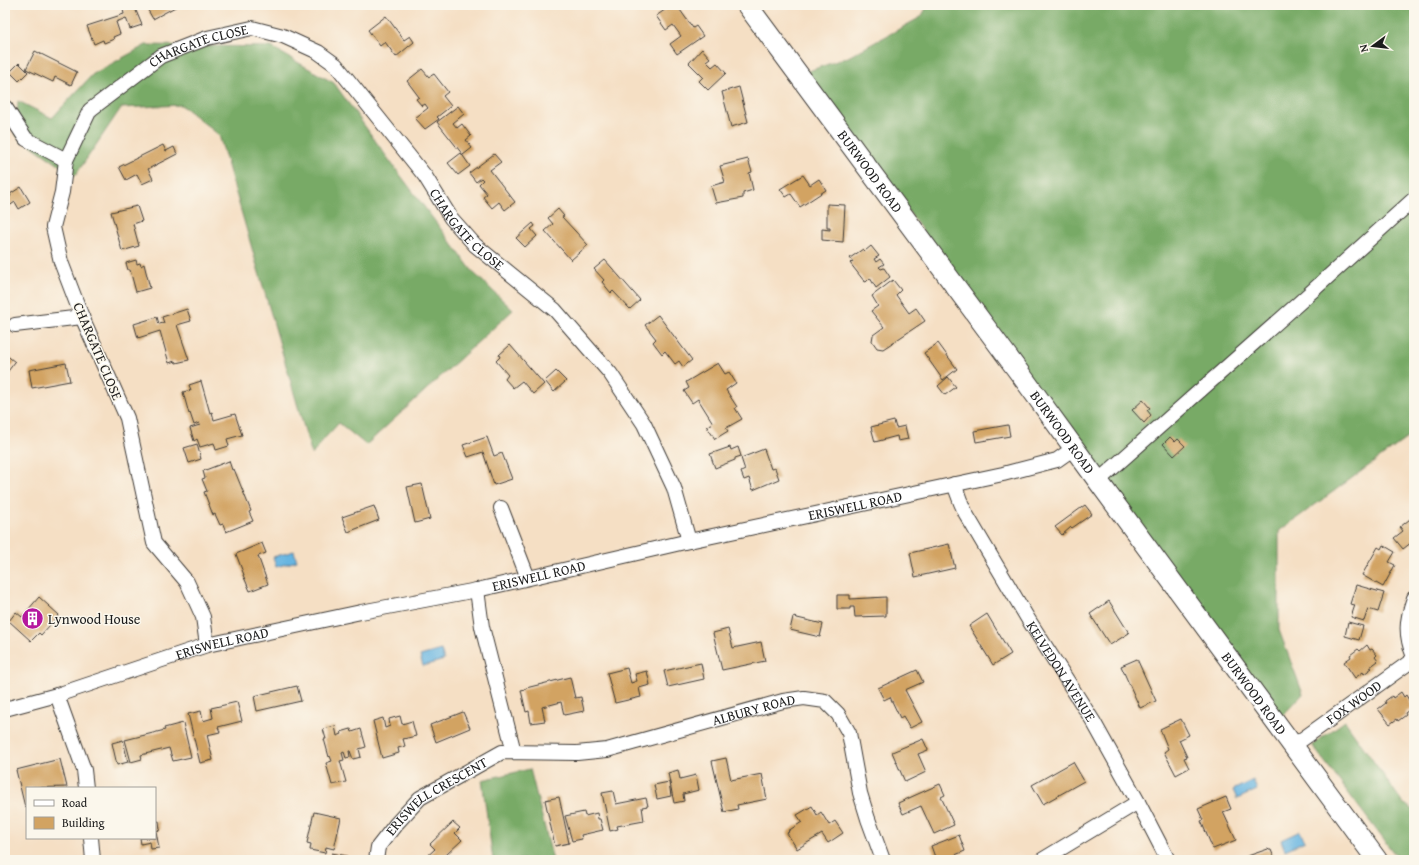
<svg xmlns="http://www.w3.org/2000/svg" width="1419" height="865" viewBox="0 0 1419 865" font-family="'Gentium Book Plus',serif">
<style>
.forest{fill:#78aa66;stroke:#4a6341}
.water{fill:#68b5e1;stroke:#42687e}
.building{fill:#d2a362}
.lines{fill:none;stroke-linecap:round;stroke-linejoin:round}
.street-casing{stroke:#3d3935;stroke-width:16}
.secondary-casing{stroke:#3d3935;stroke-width:22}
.street{stroke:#fff;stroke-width:14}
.secondary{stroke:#fff;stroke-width:20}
.labels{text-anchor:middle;stroke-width:3;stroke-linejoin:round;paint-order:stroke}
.street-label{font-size:14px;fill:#1c1c1c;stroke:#fbf7ec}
.poi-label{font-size:14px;fill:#1c1c1c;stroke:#fbf7ec;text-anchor:start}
</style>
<rect width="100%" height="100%" fill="#fbf7ec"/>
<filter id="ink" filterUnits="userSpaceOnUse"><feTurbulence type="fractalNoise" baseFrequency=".025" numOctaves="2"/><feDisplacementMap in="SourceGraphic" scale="8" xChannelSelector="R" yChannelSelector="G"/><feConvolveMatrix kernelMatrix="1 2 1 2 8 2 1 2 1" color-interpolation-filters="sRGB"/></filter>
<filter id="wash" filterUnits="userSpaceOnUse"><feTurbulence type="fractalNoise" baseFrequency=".012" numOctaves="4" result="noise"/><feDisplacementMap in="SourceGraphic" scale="16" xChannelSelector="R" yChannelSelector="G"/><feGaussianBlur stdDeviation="0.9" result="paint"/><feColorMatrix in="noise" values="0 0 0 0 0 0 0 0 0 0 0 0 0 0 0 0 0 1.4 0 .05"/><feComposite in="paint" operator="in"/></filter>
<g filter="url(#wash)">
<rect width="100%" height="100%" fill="#f5dfc4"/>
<!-- forest -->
<path class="forest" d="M928 5H1414V433L1279 531V630L1303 694 1280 718 806 72 848 57 921 17Z
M146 45 271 47 334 83 392 164 474 273 513 310 366 445 339 423 322 441 312 455 219 135 181 105 121 108 75 176 16 135 18 101 52 118 93 74Z
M1345 721 1403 803 1414 810V860H1399L1312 745Z
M530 769 553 860H493L482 780Z"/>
<!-- water -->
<path class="water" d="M294 551 297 561 276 567 273 557Z
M441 650 444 660 423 666 420 656Z
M1253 780 1257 790 1237 799 1233 790Z
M1300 831 1305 841 1285 850 1281 840Z"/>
<g id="blocks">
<!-- building -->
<path class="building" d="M145 5H179L153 19Z
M672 5H682L678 7 685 17 693 28 696 26 703 36 677 54 670 44 681 36 673 25 666 30 656 16Z
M134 6 142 25 130 29 126 18 116 22 120 34 113 37 114 39 104 43 103 40 94 44 87 26 124 14 123 10Z
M386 16 404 40 410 36 414 42 396 57 385 42 380 46 368 30Z
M702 49 710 58 706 61 712 67 717 63 726 73 708 90 699 81 703 77 689 63Z
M35 51 77 72 71 85 55 77 53 82 26 69Z
M19 63 28 72 19 81 10 72Z
M422 69 429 77 434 74 448 92 443 96 451 106 437 117 439 119 425 129 415 118 428 108 425 104 422 106 416 99 419 97 407 81Z
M739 87 748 122 731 127 722 92Z
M458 106 464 114 453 123 457 128 462 124 471 136 466 140 472 148 463 155 437 122Z
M163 145 166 151 174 147 177 154 148 169 153 179 142 184 137 174 126 180 119 167Z
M461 153 470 166 458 175 448 163Z
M494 154 501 162 490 170 515 202 505 210 499 202 492 208 483 197 487 194 479 184 483 180 481 178 476 182 469 173Z
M748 159 752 172 749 173 753 190 743 193V198L716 203 711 186 725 182 720 166Z
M803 175 810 185 819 179 826 190 800 207 791 194 786 197 780 189Z
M21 187 30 202 19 209 15 202 5 209V196L7 199 11 196 10 194Z
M827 204 845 205 843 242 822 240V229L830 230V228H827Z
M137 206 142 221 133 224 139 246 122 251 111 212Z
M558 209 564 216 562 217 588 245 571 260 545 231 553 224 548 218Z
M533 223 535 226 531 229 537 236 525 247 516 238Z
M871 246 879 256 874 259 876 262 880 259 884 264 879 267 881 269 884 268 890 277 876 288 870 278 866 282 864 281 850 263 853 262 850 258 863 249 865 251Z
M136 260 137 264 140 263 141 266 144 264 150 288 136 292 130 270H128L126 263Z
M605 260 640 300 630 309 613 291 611 293 602 282 604 280 594 269Z
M893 280 901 290 896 295 909 313 916 308 925 321 883 349 877 348 872 341 873 335 884 327 871 311 878 306 872 296Z
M187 309 191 321 177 325 189 360 176 363 175 361 169 363 160 331 138 338 134 324 157 317 159 324 164 323 162 317Z
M658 315 692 360 683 367 679 361 675 364 665 351 662 354 653 342 656 339 645 325Z
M938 343 957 369 943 380 924 353Z
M510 345 544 384 533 394 522 381 513 388 505 379 508 375 496 361 500 357 499 355Z
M5 354 15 362 5 375Z
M66 363 70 381 32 388 29 370Z
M718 363 725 374 729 372 736 383 726 390 737 407 735 408 742 419 726 428 728 431 715 439 707 427 713 423 698 399 692 403 684 391 689 388 686 382Z
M556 371 566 381 554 392 545 381Z
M948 377 956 387 945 395 938 386Z
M201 381 210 413 212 412 214 420 235 414 242 435 227 439 229 446 216 450 214 443 200 447 197 439 194 441 190 428 200 425 199 423 194 425 190 413 189 414 183 392 191 390 189 385Z
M1143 400 1150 408 1147 410 1151 415 1144 423 1132 410Z
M894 421 896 428 905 426 908 439 898 441 897 436 875 442 871 427Z
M1008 425 1010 436 976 442 974 431Z
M487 437 494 456 502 453 512 479 494 485 483 452 468 457 463 445Z
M1170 437 1175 442 1178 439 1185 446 1174 456 1163 444Z
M197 444 201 459 189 463 184 448Z
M730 447 731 450 738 447 741 456 735 458V460L715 468 710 454Z
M764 449 771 469 775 468 779 479 753 490 749 478 744 480 741 472 745 470 741 458Z
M229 461 232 470 234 469 251 511 249 512 253 521 226 532 223 524 220 525 215 514 213 515 204 492 207 491 202 479 205 478 203 471Z
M422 484 430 519 415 523 407 487Z
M1085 505 1092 514 1072 528 1071 527 1062 535 1055 527Z
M374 506 379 520 348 532 342 517Z
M1414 516V544L1412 542 1403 549 1394 538 1403 531 1400 527Z
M262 543 266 553 258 556 268 584 250 591 243 575H244L236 554Z
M949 544 955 568 915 577 910 553Z
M1383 545 1395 552 1389 562 1395 565 1383 587 1362 575 1378 547 1381 549Z
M1356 585 1384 593 1378 612 1368 609 1364 621 1351 617 1355 605 1350 604Z
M837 595H850V599L886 597V616L855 617 854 607H850V609H837Z
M39 597 59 615 41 635 39 633 31 641 9 621 16 612 22 617Z
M1109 601 1129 633 1110 645 1090 614Z
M987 614 1011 654 993 665 969 626Z
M793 617 823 624 820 637 790 630Z
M1348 622 1363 626 1359 640 1345 636Z
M728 629 733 648 761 642 765 661 722 670 713 633Z
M1367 645 1370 650 1372 649 1377 655 1375 657 1378 661 1370 667 1372 668 1364 674 1363 672 1355 678 1344 662 1351 657 1350 655 1358 649 1360 651Z
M1137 659 1156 701 1140 708 1121 666Z
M701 663 704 679 668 687 664 671Z
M627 668 631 683 637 681 635 674 647 671 650 685 639 688 641 697 615 703 607 673Z
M917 670 923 682 905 690 922 722 910 728 903 716 900 718 890 697 884 700 878 688Z
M570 677 575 698 581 697 584 711 564 715 561 702 542 707 545 721 531 723 529 711 526 712 521 690 526 689V688Z
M297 686 301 701 257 711 254 696Z
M1401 692 1404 697 1406 695 1410 702 1409 703 1412 708 1405 713 1406 715 1398 721 1397 719 1390 724 1378 709 1386 703 1385 701 1392 696 1393 698Z
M237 702 242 721 218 727 220 732 207 735 213 760 200 763 188 714 201 711 203 721 213 718 211 708Z
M463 712 470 728 436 742 430 725Z
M400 716 402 724 412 721 416 736 403 739 405 746 398 748 399 753 382 758 373 721 383 718 385 728 390 726 389 719Z
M1181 719 1189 735 1179 740 1187 757 1184 758 1189 768 1176 775 1164 752 1168 749 1160 729Z
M183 723 191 757 173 761 169 748 141 755 142 759 131 762 125 740 165 730 164 728Z
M335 726 337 736 342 734 341 732 351 729 352 732 361 729 366 747 359 749 361 757 353 759 350 751H349L350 757 346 758 344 752 342 753 344 760 340 761 346 782 332 785 326 763 332 761 330 756 329 757 324 739H326L323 729Z
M923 739 928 750 918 754 926 772 905 782 892 752Z
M123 740 128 762 117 765 112 743Z
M726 758 731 780 762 774 767 799 737 805 738 809 724 812 712 761Z
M60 759 67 787 27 788V806L25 807 16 770Z
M1073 762 1084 781 1043 804 1032 785Z
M678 770 680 779 696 775 699 790 683 794 684 801 674 803 668 773Z
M669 782 671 796 657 799 654 785Z
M940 784 945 795 941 797 954 825 934 834 921 806 903 814 898 803Z
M613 791 616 804 646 798 648 806 642 807 644 821 617 826 618 829 610 831 602 793Z
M559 797 569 843 555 846 545 800Z
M1226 797 1231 809 1223 812 1236 840 1213 849 1201 821 1203 820 1198 809Z
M812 806 817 815 821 812 829 825 835 821 843 833 828 843 822 834 797 849 787 833 789 832 788 831 802 822 797 815Z
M314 812 341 818 334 849 326 847 325 853 310 850 311 844 307 843Z
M584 812 585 816 597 813 598 819H600L603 830 581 835 582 839 572 841 565 816Z
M159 821 160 830 156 831 159 848 151 849 150 842 141 844 140 838H155V822Z
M453 822 460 828 455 833 462 840 446 855 449 858 447 860H423L435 849 430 844Z
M959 835 965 851 955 855 956 860H936L931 846Z
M1268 849 1269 850H1271L1275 860H1236Z
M332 853 347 856 346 860H330Z"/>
</g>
</g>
<g filter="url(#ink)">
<use href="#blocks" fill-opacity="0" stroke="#3d3935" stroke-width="1"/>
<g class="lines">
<defs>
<g id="street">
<path d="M5 107 26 139 66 160"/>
<path d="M15 325 82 317"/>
<path d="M1098 481 1299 303 1414 199"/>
<path id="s1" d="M954 484 961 503 966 514 1028 619 1093 721 1138 802 1168 860"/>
<path d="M501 508 528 578"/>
<path d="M477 590 482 627 514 752"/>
<path d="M1414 598C1406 621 1405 635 1414 657"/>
<path id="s2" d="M207 645 203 617 187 582 154 543 127 418 82 317 61 262 53 227 62 192 66 160 90 110 161 56 207 38 252 28 283 36 318 52 336 65 425 176 451 218 475 245 555 310 610 373 644 424 674 488 689 541"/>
<path d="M57 695 84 770 86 788"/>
<path id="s3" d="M5 709 57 695 207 645 361 612 477 590 689 541 1003 474 1057 460 1074 448"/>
<path id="s4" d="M1293 746 1414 659"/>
<path d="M91 838 93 860"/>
<path id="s5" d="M376 860 378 847 396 824 420 798 502 752 577 753 607 750 783 701 804 698 825 701 838 714 849 733 860 793 868 819 883 860"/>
<path d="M1042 860 1138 802"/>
</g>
<g id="secondary">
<path id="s6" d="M747 5 1024 379 1098 481 1377 860"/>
</g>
</defs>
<!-- street casing -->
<use href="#street" class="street-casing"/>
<!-- secondary casing -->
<use href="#secondary" class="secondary-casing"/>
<!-- street -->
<use href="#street" class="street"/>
<!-- secondary -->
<use href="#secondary" class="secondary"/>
</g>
</g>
<!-- icons -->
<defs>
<symbol id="building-disc" viewBox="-11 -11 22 22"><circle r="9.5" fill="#b5179e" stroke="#fbf7ec"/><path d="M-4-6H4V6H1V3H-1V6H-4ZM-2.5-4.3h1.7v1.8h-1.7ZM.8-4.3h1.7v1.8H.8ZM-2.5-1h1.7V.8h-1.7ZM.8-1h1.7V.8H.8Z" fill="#fff"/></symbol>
</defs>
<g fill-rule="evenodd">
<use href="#building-disc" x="20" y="606" width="25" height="25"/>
</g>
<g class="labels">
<!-- street labels -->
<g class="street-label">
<text dy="5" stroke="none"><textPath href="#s2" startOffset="703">CHARGATE CLOSE</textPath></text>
<text dy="5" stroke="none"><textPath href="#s6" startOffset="207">BURWOOD ROAD</textPath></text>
<text dy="5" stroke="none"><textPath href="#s2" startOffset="1063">CHARGATE CLOSE</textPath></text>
<text transform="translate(98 351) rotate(67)" y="5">CHARGATE CLOSE</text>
<text dy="5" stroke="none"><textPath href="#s6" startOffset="531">BURWOOD ROAD</textPath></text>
<text dy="5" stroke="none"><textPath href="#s3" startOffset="875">ERISWELL ROAD</textPath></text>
<text dy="5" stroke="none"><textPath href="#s3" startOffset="551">ERISWELL ROAD</textPath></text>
<text dy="5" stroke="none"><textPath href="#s3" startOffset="227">ERISWELL ROAD</textPath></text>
<text dy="5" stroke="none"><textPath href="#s1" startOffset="216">KELVEDON AVENUE</textPath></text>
<text dy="5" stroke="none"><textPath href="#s6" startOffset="855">BURWOOD ROAD</textPath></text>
<text dy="5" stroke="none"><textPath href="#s4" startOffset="75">FOX WOOD</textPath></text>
<text dy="5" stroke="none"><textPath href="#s5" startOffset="429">ALBURY ROAD</textPath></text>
<text dy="5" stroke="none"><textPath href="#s5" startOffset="92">ERISWELL CRESCENT</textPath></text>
</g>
<!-- poi labels -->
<g class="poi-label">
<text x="48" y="624">Lynwood House</text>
</g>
</g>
<!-- margin -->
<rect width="1419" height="865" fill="none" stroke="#fbf7ec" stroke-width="20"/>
<!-- legend -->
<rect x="26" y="787" width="130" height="52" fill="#fbf7ec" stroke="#a29f99"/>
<rect x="34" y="800" width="20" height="6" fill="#ffffff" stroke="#a29f99"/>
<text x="62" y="807" font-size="12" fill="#1c1c1c">Road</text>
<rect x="34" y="817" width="20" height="12" fill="#d2a362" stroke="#a29f99"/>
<text x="62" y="827" font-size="12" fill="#1c1c1c">Building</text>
<!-- north arrow -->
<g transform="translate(1373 46) rotate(255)" stroke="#fbf7ec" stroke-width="3" paint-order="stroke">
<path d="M0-3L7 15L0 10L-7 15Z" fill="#1c1c1c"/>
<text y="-6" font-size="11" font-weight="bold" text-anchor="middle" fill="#1c1c1c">N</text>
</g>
</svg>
